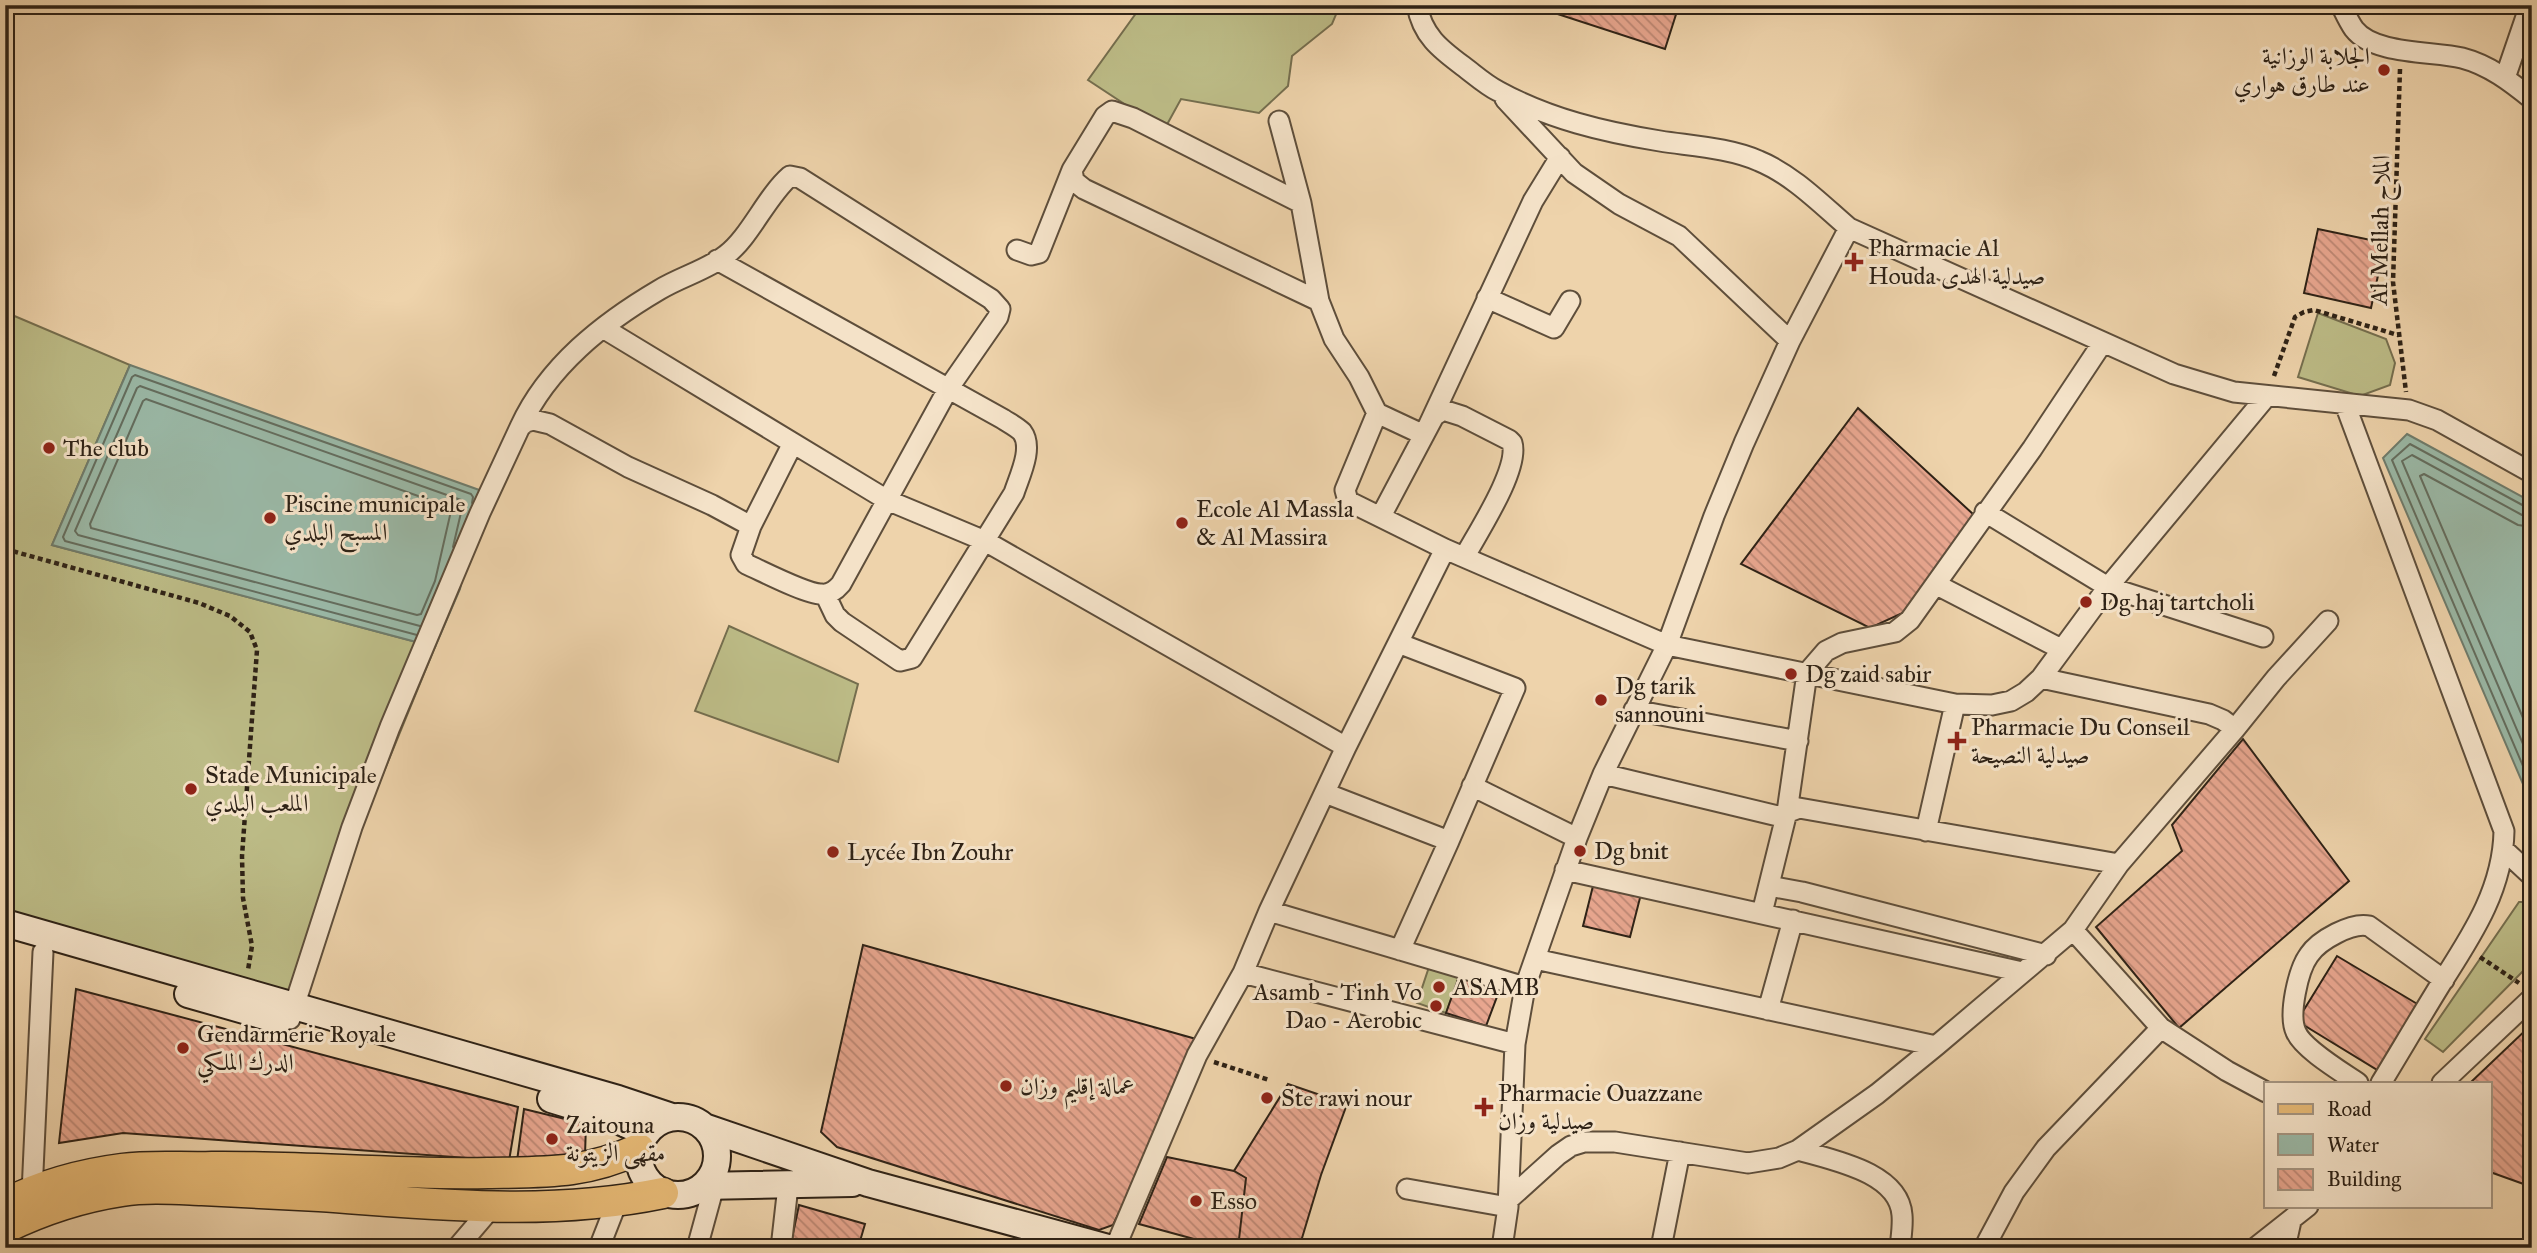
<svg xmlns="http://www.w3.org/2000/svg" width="2537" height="1253" viewBox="0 0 2537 1253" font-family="'IM FELL Great Primer',Amiri,serif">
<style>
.garden{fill:#bcbb86;stroke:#756e4e;stroke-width:2}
.water{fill:#9ab8a6;stroke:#6f7c6c;stroke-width:2}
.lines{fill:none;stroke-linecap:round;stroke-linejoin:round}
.shore{stroke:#646d5e;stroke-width:2}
.building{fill:url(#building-back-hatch);stroke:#2e2216;stroke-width:2}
.street-casing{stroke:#5e4e3b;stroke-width:23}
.secondary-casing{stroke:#2e2216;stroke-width:30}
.primary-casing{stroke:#2e2216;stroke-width:33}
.path{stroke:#2e2216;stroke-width:4.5;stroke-dasharray:5 3.5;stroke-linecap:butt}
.street{stroke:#f4e2c8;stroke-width:19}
.secondary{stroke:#f4e2c8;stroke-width:26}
.primary{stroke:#e7ba76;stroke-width:30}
.poi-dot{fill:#8f2418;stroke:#f4e2c8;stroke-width:2.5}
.labels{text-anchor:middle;stroke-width:6;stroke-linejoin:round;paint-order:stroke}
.poi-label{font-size:24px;fill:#2e2216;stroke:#f4e2c8;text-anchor:start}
.street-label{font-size:24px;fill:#2e2216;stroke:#f4e2c8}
</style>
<defs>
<pattern id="building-back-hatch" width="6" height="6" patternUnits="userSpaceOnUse" patternTransform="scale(1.75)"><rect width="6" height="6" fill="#e8a68f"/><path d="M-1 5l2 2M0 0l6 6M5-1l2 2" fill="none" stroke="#bc8774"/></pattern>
</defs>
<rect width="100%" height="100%" fill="#eed3ab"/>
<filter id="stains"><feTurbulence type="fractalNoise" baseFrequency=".00286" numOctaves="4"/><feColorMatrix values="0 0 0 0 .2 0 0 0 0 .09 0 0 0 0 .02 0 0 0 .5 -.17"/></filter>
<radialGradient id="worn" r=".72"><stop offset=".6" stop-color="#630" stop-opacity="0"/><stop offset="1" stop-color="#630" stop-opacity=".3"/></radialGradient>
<!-- garden -->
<path class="garden" d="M1142 5H1340L1332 24 1292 56 1288 86 1259 113 1181 99 1164 130 1088 80Z
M5 312 130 365 52 545 435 647 287 1008 5 930Z
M2318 313 2386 339 2395 363 2390 385 2360 396 2298 377Z
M729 626 858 684 838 762 695 711Z
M2519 902H2532V962L2443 1052 2425 1039Z
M1431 961 1461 971 1446 1013 1417 1003Z"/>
<!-- water -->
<path class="water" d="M130 365 482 491 460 589 435 647 52 545Z
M2407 434 2532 502V805L2383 458Z"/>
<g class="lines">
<!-- shore -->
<path class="shore" d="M146 399 449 507 451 511 435 581 421 614 417 615 91 528 90 524 143 401Z
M2532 508 2526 507 2410 444 2392 460 2532 787
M2532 517 2522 515 2412 455 2402 461 2532 765
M2532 527 2518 525 2424 474 2420 476 2532 739
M420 626 78 535 75 531 137 388 140 386 461 500 463 504 453 547
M417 635 65 541 63 537 132 377 135 375 471 494 473 497 472 503"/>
</g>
<!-- building -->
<path class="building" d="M1530 5H1679L1665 49Z
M2318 229 2385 243 2371 308 2304 293Z
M1858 408 1974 515 1907 611 1870 628 1741 564Z
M2243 739 2349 881 2179 1028 2096 927 2182 851 2172 825Z
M1594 882 1641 894 1630 937 1583 926Z
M863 945 1203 1041 1113 1225 1099 1230 837 1147 821 1132Z
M2337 956 2419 1005 2379 1071 2297 1021Z
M1461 971 1501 986 1486 1026 1446 1013Z
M76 989 518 1107 509 1161 123 1133 59 1143Z
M2532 1024V1187L2490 1172V1083H2470Z
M1288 1084 1347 1104 1321 1175 1299 1248H1238L1246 1178 1234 1171Z
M524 1109 586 1124 585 1155 517 1161Z
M1167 1157 1234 1171 1246 1178 1238 1248H1227L1139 1224Z
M799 1205 865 1224 858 1248H790Z"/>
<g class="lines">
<defs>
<path id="street" d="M1417 5C1422 35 1440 49 1463 66 1475 75 1486 85 1498 91 1549 119 1604 132 1660 141 1692 146 1730 148 1759 161 1793 175 1821 204 1849 228L1790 341 1744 443 1714 516 1667 645 1603 774 1577 838 1525 987 1515 1044 1508 1207 1502 1248
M2341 5C2345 13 2349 22 2354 29 2374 55 2433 51 2462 58 2489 65 2511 82 2532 99
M2505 78 2530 5
M1505 99 1574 173 1619 204 1679 236 1790 341
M1279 121 1301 203 1319 301 1334 339 1359 377 1377 413 1345 490 1348 501 1445 549 1667 645 1955 704 1992 705 2011 701 2026 692 2041 678 2108 587 2266 397
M1301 203 1133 118 1112 111 1105 116 1072 170 1074 181 1084 189 1319 301
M1849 228 2174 374 2234 392 2409 410 2437 420 2532 473
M1017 250 1031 255 1039 253 1072 170
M717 260 1003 419C1009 423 1017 427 1022 432 1034 448 1019 477 1014 493L912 658 900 661 842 622 835 615 825 594
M1487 298 1554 328 1570 301
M603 328 887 500 985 541 1346 747
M2345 404 2504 831C2503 889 2472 935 2442 982 2421 1016 2401 1050 2381 1083
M1377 413 1424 435 1533 201 1560 157
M1985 512 2108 587 2263 637
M1381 516 1434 416 1443 410 1462 416 1509 440 1512 443C1520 468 1478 532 1465 556
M751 526 793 443
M1937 585 2061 649
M1398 643 1515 688 1449 841
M2041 678 2209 714 2223 720 2235 729
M1634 710 1798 741
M1603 774 1778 816 1799 808 2119 864
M1472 786 1577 838
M1325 793 1449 841 1400 950
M1926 831 1955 704
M2504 850 2532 876
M1565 870 2022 972
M1769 886 1802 892 2046 955
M1269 911 1525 987
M1762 913 1787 812 1807 673 1826 651 1842 643 1895 632 1910 620 2032 449 2103 342
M2073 930 2119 864 2235 729 2276 678 2328 621
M1535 959 1936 1046
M1243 973 1515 1044
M1768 1010 1793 920
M290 1019 352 827 390 727 480 513 520 427 526 422 533 420 550 424 628 467 712 505 751 526 741 555 746 564C762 571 806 594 821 594 829 595 836 590 841 584L948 389 998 317 1000 309 991 299 800 178 790 176C766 197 750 237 726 255 707 270 680 277 659 290 603 323 548 366 520 427
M2161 1028 2227 1071 2266 1092
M2358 1083C2342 1072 2303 1049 2296 1032 2288 1015 2298 970 2309 955 2319 940 2352 922 2369 926L2444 980
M2442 1083 2532 998
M1798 1150C1832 1160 1899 1172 1902 1215 1903 1226 1901 1237 1900 1248
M1407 1189 1508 1207
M32 1193 43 952
M1507 1201 1558 1155 1571 1146 1584 1142H1615L1748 1163 1779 1158 1798 1150 1877 1094 1936 1046 2073 930 2161 1028 2046 1148 2014 1192 1984 1248
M457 1248 491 1208
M599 1248 617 1202
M697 1248 714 1186
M781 1248 788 1186
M1115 1248 1197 1055 1243 973 1269 911 1346 747 1445 549
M1661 1248 1680 1152
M2255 1248 2308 1206
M2285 1248 2291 1221"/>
<path id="secondary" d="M5 923 618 1099 672 1117
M188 994 279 1020
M551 1099 613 1118 646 1133
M639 1156a39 39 0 1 1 78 0a39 39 0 1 1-78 0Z
M704 1127 868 1183 1108 1248
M703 1186 852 1183"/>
<path id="primary" d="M5 1204C40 1186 83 1174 122 1169 151 1165 183 1168 212 1167 304 1166 396 1175 488 1173 547 1172 584 1174 639 1149
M5 1228C42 1210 82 1197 122 1191 148 1187 175 1189 202 1190 241 1192 280 1194 319 1196 436 1204 547 1217 663 1193"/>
</defs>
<!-- street casing -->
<use href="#street" class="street-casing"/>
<!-- secondary casing -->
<use href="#secondary" class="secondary-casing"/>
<!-- primary casing -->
<use href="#primary" class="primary-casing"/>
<!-- path -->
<path class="path" d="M2400 69 2393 282 2406 392
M2274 376 2295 317 2304 312 2314 310 2398 335
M5 549 199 603 230 616 250 632 257 650 242 856 243 898 252 946 248 970
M2480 957 2519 983
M1214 1062 1269 1080"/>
<!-- street -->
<use href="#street" class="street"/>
<!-- secondary -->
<use href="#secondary" class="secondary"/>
<!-- primary -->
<use href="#primary" class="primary"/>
</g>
<!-- markers -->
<g class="poi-dot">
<circle cx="2384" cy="70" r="7"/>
<path d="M1850.5 251.5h7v7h7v7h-7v7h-7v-7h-7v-7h7z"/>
<circle cx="49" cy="448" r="7"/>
<circle cx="270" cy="518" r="7"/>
<circle cx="1182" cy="523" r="7"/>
<circle cx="2086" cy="602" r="7"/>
<circle cx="1791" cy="674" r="7"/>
<circle cx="1601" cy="700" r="7"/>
<path d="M1953.5 730.5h7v7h7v7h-7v7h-7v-7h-7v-7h7z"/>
<circle cx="191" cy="789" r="7"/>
<circle cx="1580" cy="851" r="7"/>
<circle cx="833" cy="852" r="7"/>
<circle cx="1439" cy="987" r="7"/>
<circle cx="1436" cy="1006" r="7"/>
<circle cx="183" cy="1048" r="7"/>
<circle cx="1006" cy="1086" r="7"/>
<circle cx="1267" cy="1098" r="7"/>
<path d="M1480.5 1096.5h7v7h7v7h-7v7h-7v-7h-7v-7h7z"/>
<circle cx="552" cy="1139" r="7"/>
<circle cx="1196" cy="1201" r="7"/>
</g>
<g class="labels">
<!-- poi labels -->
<g class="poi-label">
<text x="2370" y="64" text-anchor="end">الجلابة الوزانية<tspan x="2370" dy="28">عند طارق هواري</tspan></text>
<text x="1868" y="256">Pharmacie Al<tspan x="1868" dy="28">Houda صيدلية الهدى</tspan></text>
<text x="63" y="456">The club</text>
<text x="284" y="512">Piscine municipale<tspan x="284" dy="28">المسبح البلدي</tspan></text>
<text x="1196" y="517">Ecole Al Massla<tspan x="1196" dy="28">&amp; Al Massira</tspan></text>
<text x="2100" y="610">Dg haj tartcholi</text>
<text x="1805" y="682">Dg zaid sabir</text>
<text x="1615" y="694">Dg tarik<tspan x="1615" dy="28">sannouni</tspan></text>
<text x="1971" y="735">Pharmacie Du Conseil<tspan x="1971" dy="28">صيدلية النصيحة</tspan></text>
<text x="205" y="783">Stade Municipale<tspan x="205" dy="28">الملعب البلدي</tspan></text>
<text x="1594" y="859">Dg bnit</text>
<text x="847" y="860">Lycée Ibn Zouhr</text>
<text x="1453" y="995">ASAMB</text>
<text x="1422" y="1000" text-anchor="end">Asamb - Tinh Vo<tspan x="1422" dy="28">Dao - Aerobic</tspan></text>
<text x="197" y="1042">Gendarmerie Royale<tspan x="197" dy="28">الدرك الملكي</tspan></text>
<text x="1020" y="1094">عمالة إقليم وزان</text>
<text x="1498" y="1101">Pharmacie Ouazzane<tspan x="1498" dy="28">صيدلية وزان</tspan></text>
<text x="1281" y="1106">Ste rawi nour</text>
<text x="566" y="1133">Zaitouna<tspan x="566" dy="28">مقهى الزيتونة</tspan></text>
<text x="1210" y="1209">Esso</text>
</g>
<!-- street labels -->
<g class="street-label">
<text transform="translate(2380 230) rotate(-89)" y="8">Al Mellah الملاح</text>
</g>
</g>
<!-- margin -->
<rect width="2537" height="1253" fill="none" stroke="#eed3ab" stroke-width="28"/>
<rect x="7" y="7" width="2523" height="1239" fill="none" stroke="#2e2216" stroke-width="3.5"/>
<rect x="14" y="14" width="2509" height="1225" fill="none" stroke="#2e2216" stroke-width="2"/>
<!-- legend -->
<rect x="2264" y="1082" width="228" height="126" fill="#f4e2c8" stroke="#a59581" stroke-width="2"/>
<rect x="2278" y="1104" width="35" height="10" fill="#e7ba76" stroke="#a59581" stroke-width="2"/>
<text x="2327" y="1116" font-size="21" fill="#2e2216">Road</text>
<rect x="2278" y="1134" width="35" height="21" fill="#9ab8a6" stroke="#a59581" stroke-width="2"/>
<text x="2327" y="1152" font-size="21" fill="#2e2216">Water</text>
<rect x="2278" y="1169" width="35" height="21" fill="url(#building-back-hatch)" stroke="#a59581" stroke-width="2"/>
<text x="2327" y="1186" font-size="21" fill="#2e2216">Building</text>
<rect width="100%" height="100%" filter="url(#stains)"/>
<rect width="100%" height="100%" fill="url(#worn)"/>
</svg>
